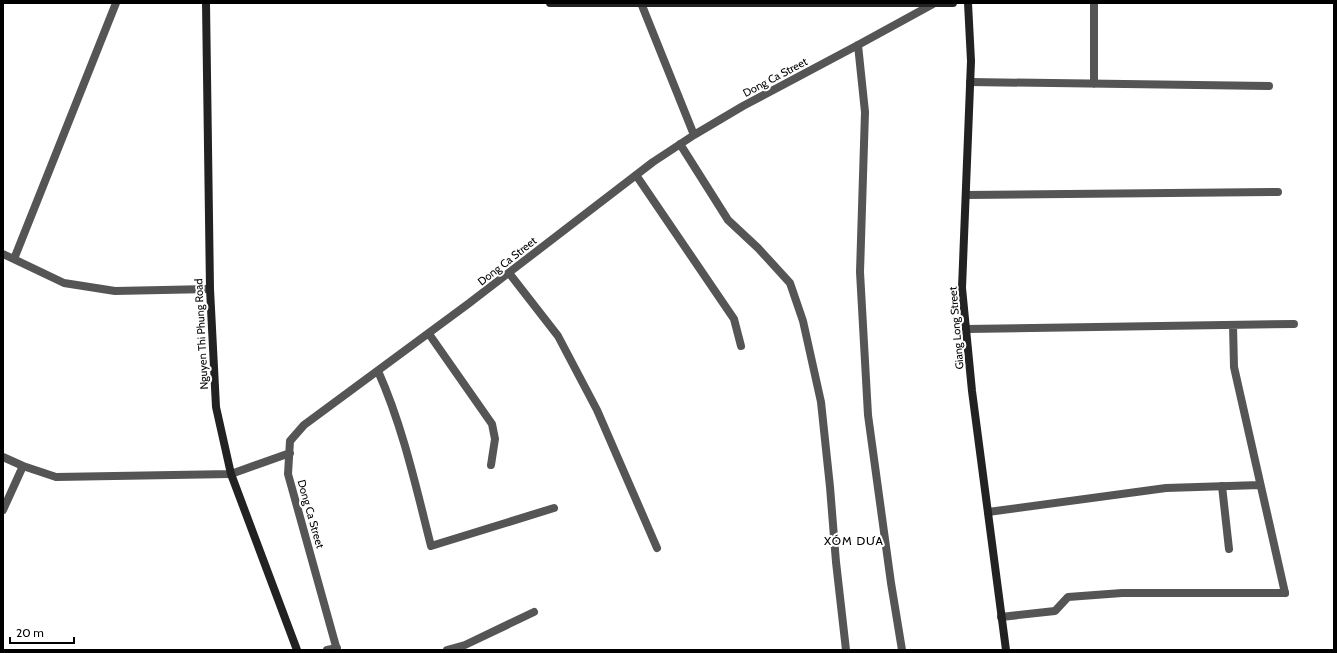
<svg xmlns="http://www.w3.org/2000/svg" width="1337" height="653" viewBox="0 0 1337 653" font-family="Cabin,sans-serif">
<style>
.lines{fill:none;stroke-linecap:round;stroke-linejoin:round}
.lane{stroke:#555;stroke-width:8}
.street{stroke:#555;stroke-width:8}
.secondary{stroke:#222;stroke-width:8}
.labels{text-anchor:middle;stroke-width:4;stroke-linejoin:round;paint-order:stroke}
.street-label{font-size:11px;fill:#000;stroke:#fff}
.neighbourhood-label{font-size:12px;letter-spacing:1px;fill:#000;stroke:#fff}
</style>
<rect width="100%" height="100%" fill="#fff"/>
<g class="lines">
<!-- lane -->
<path class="lane" d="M1222 486 1229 549
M1001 617 1055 611 1068 597 1122 593H1285"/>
<!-- street -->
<path class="street" d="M641 3 694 135
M858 45 865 112 860 272 868 415 891 583 902 650
M970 82 1269 86
M1094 84V3
M680 144 728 220 758 248 790 283 803 321 821 402 830 487 836 562 846 650
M636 175 734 319 741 346
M966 195 1278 192
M3 254 64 283 115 291 210 289
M14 259 116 3
M509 273 558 336 597 410 657 548
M1233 325 1234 367 1285 593
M966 329 1294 324
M429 334 492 424 495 439 491 465
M378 371C403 427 416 487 431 546L554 508
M3 457 23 466 56 477 231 474 290 453
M3 510 23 466
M988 512 1166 488 1260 485
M327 650 337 648
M337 650 288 474 290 441 304 425 468 304 653 162 694 135 743 106 858 45 933 4
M447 650 465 645 534 612"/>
<!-- secondary -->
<path class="secondary" d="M206 3 210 289 216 407 231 474 297 650
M550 3H953
M968 3 971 61 962 288 972 391 1006 650"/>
</g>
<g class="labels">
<!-- street labels -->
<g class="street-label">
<text transform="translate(775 77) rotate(-28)" y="4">Dong Ca Street</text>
<text transform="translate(507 261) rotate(-38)" y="4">Dong Ca Street</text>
<text transform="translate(956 328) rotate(-95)" y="4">Giang Long Street</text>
<text transform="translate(201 334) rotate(-93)" y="4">Nguyen Thi Phung Road</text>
<text transform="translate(311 514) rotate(74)" y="4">Dong Ca Street</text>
</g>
<!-- neighbourhood labels -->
<g class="neighbourhood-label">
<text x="854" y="545">XÓM DƯA</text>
</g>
</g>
<!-- border -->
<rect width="1337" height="653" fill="none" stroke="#000000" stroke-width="8"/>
<!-- scale -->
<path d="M10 637v6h64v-6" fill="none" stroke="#000000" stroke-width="2"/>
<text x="16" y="637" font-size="12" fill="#000000" stroke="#ffffff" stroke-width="3" paint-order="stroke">20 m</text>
</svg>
